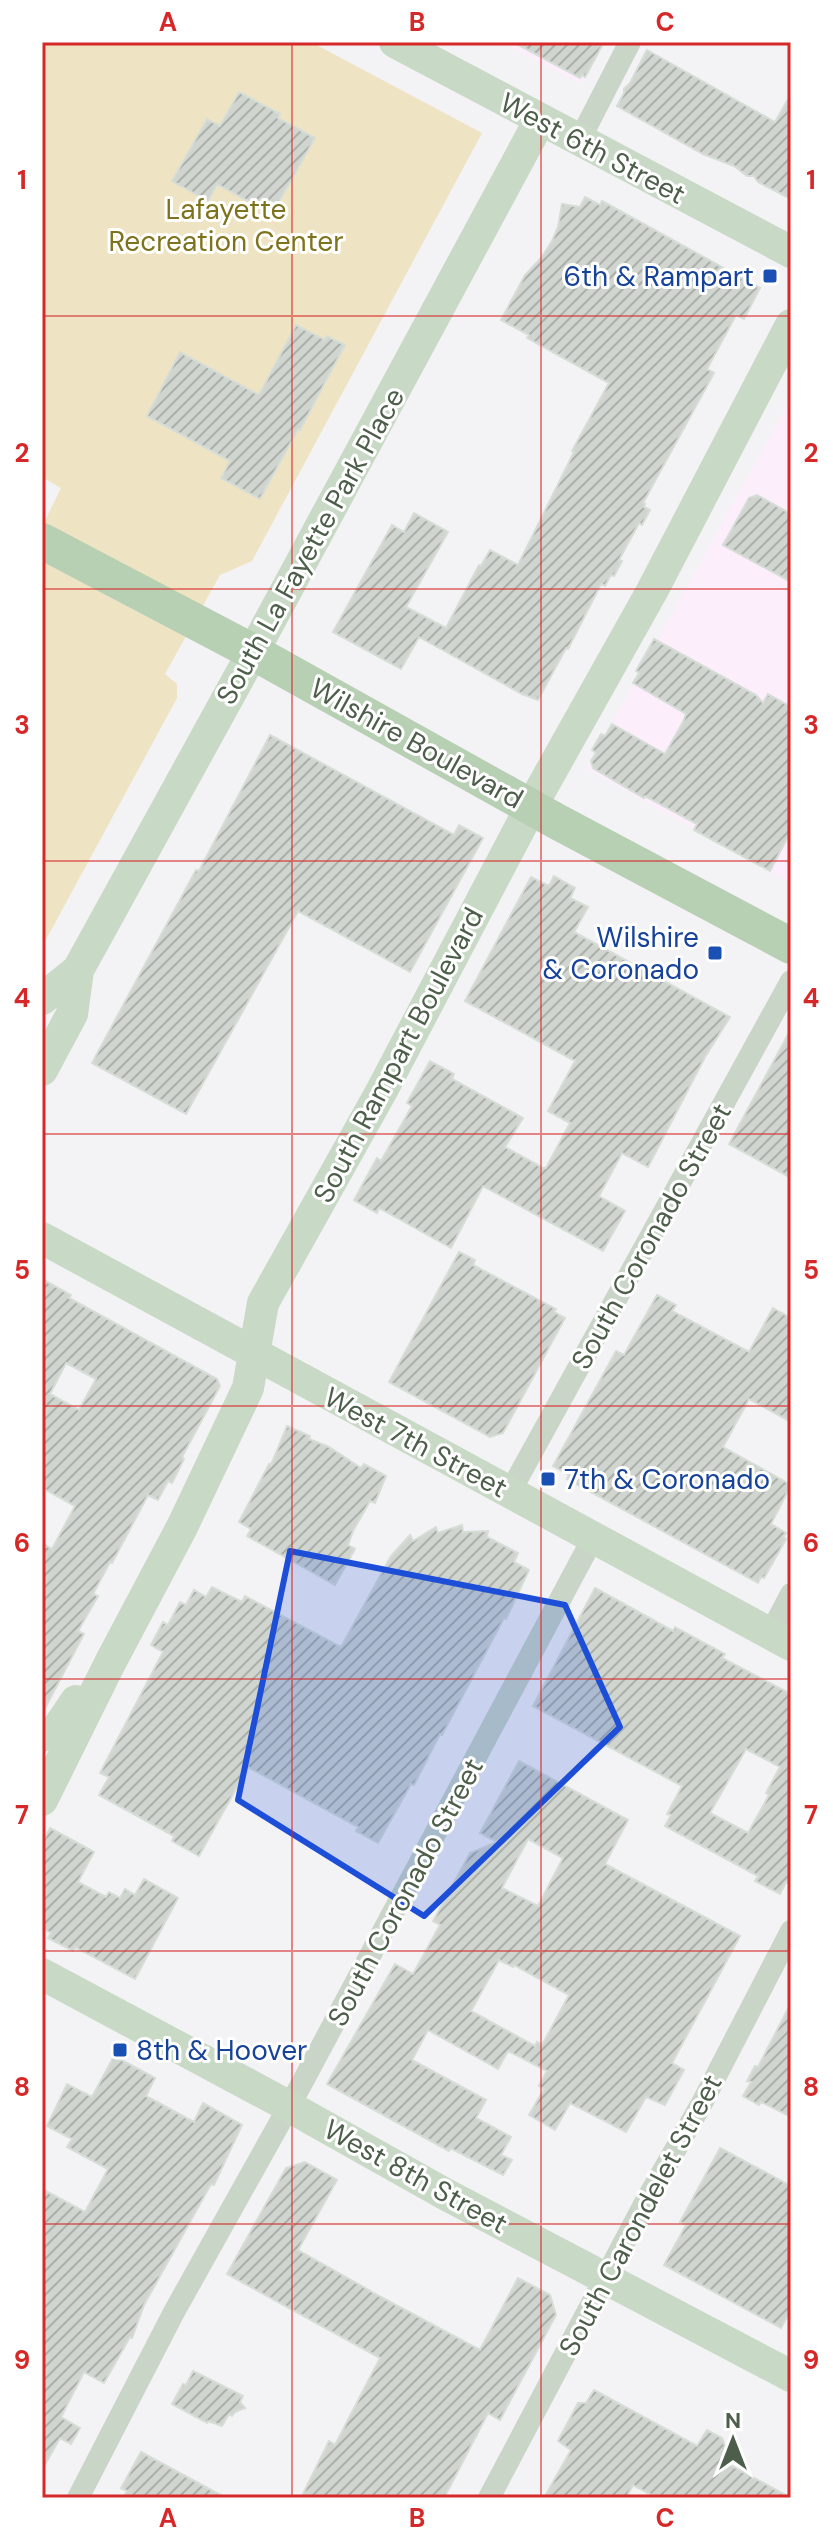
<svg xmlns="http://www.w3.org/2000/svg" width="833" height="2540" viewBox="0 0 833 2540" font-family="'DM Sans',sans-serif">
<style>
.commercial{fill:#fceefb}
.green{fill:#eee4c4}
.building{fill:url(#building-hatch);stroke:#d6ddd7;stroke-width:2;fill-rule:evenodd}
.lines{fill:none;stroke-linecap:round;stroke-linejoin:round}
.street{stroke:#c9d5c7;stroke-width:22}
.secondary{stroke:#c8d9c6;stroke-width:32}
.primary{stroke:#b7cfb3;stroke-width:36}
.marked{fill:#1d4ed8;fill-opacity:0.2;stroke:#1d4ed8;stroke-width:6;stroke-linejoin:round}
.grid{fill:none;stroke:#d62828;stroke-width:2;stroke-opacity:0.55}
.transit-dot{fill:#1a4fb4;stroke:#fff;stroke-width:3}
.labels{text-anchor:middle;stroke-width:6;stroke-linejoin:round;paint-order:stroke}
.street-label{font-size:28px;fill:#4d5f4a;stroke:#fff}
.park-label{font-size:28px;fill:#7f721c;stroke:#fff}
.transit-label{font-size:28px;fill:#164399;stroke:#fff;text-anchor:end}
.neatline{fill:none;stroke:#d62828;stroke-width:3}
.grid-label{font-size:26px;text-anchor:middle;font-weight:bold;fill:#d62828}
</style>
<defs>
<pattern id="building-hatch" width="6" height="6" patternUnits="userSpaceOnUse" patternTransform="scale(2)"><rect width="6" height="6" fill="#d0d6cf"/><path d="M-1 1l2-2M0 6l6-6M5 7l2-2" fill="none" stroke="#abb1aa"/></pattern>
</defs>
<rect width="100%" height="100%" fill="#f3f2f4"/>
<!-- commercial -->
<path class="commercial" d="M502 42H603L583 81 577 82Z
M791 398V883L587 769Z"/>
<!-- green -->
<path class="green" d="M42 42H311L482 133 252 561 220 575 165 674 177 684V698L42 947V527L61 488 42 477Z"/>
<!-- building -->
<path class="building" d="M513 42H604L585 77 582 75 580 78Z
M647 50 775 122 791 94V199L758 182 754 176H747L734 166 703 154 617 106 624 93V89L630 83Z
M239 92 280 114 278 118 315 138 272 214 217 184 208 201 172 181 207 119 220 126Z
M585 197 600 205 602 201 760 288 744 319 736 315 707 369 714 373 643 503 645 504 644 507 650 510 642 525 639 523 619 560 622 561 614 576 611 575 605 586 601 584 568 649 566 648 538 700 522 694 419 637 401 669 333 632 392 525 404 532 414 513 448 532 406 607 446 628 479 565 481 566 490 550 518 565 574 452 572 451 609 383 527 338 529 335 501 320 525 275 541 258 552 241 558 227 562 204 580 207Z
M296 325 325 340 327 336 345 345 300 430 298 429 260 499 221 478 230 461 147 416 180 352 259 395Z
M757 495 791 514V582L723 545 749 498Z
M654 639 756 695 763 703 768 694 791 707V831L770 871 694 830 697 824 645 796 644 798 593 768 591 761 596 753 592 750 601 734 605 736 612 724 665 754 683 722 686 714 633 683 639 673 636 671Z
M270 735 454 835 459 825 483 838 410 972 298 911 186 1114 92 1063 196 870 199 871Z
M554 876 575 888 570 898 588 907 574 932 730 1017 705 1057 648 1167 622 1153 599 1196 625 1211 603 1251 483 1186 451 1248 379 1208 377 1213 354 1200 377 1158 381 1161 412 1106 407 1103 430 1061 454 1074 452 1079 523 1118 505 1147 543 1168H546L570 1123 548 1111 575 1061 465 1001 531 877 549 886Z
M791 1029V1178L729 1144Z
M459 1252 475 1260 473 1265 556 1309 554 1312 565 1318 503 1433 490 1437 389 1382Z
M42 1279 71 1295 69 1298 217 1379 220 1386 182 1457 184 1459 172 1483 168 1481 158 1500 148 1495 112 1563 110 1562 93 1594 98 1596 78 1631 84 1634 42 1714V1543L52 1549 75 1506 42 1488ZM66 1363 96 1379 79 1410 50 1394Z
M657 1295 676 1305 672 1311 749 1352 773 1308 791 1318V1422L749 1399 723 1447 791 1485 771 1524 786 1533 783 1537 786 1539 764 1578 761 1577 758 1583 567 1479 569 1475 553 1466 616 1351 624 1355Z
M287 1426 310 1436 309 1439 329 1447 361 1468 364 1464 386 1476 375 1503 370 1501 353 1531 348 1545 355 1549 335 1585 247 1536 251 1529 239 1522 269 1464 271 1465Z
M462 1525 463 1532 488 1531 487 1537 518 1553 514 1562 529 1570 506 1619 504 1618 442 1735 440 1734 414 1785 411 1784 378 1843 356 1831 358 1827 248 1767 199 1856 172 1841 174 1836 99 1795 109 1777 100 1773 163 1652 151 1645 163 1622 168 1625 180 1602 186 1605 194 1590 206 1597 212 1587 242 1602 245 1596 341 1647 391 1556 410 1535 413 1541 436 1527 438 1533Z
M595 1588 673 1631 675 1627 725 1654 722 1658 791 1694V1885L786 1882 780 1894 755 1881 758 1876 665 1826 671 1815 667 1814 682 1786 533 1706ZM746 1749 780 1767 766 1793 769 1795 748 1833 710 1813Z
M519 1761 628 1820 605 1864 740 1936 672 2063 684 2070 665 2105 646 2097 626 2132 570 2103 555 2130 529 2115 544 2089 539 2086 547 2071 508 2051 498 2069 428 2030 412 2060 486 2100 476 2118 511 2137 501 2155 512 2160 503 2175 450 2148 449 2151 327 2084 395 1964 413 1974 440 1925 433 1921 470 1853 497 1842 480 1833ZM528 1839 563 1858 538 1906 502 1888ZM499 1960 513 1967 514 1965 569 1995 542 2045 537 2042 535 2046 471 2011Z
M50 1828 94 1852 78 1882 106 1897 109 1892 120 1898 125 1889 135 1895 144 1879 178 1898 135 1979 75 1947 73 1951 48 1938 51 1933 42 1928V1843Z
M791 2003V2117L761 2102 759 2105 743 2096 751 2082 747 2081 755 2066 758 2067Z
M114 2056 155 2078 146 2096 194 2122 203 2103 242 2125 214 2185 211 2184 144 2305 132 2338 130 2337 104 2383 84 2372 61 2417 80 2428 71 2444 60 2438 42 2470V2189L85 2212 108 2169 67 2147 72 2139 47 2126 67 2084 92 2097Z
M720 2148 791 2186V2310L781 2328 664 2265 686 2225 680 2222Z
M305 2162 337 2180 298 2250 381 2297 480 2350 518 2278 550 2295 556 2315 500 2420 488 2413 444 2498H301L329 2441 335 2445 380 2358 227 2274 286 2168Z
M193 2371 243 2396 240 2402 245 2408 235 2412 232 2416 229 2414 222 2426 208 2421 207 2423 172 2404 183 2384 186 2385Z
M594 2390 697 2446 707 2430 722 2438 725 2446V2462L791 2498H657L633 2485 626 2498H544L571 2450 558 2441 578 2403H586Z
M141 2452 226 2498H123L127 2491 121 2488Z"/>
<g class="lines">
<!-- street -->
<path class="street" d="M579 141 630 42
M510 1492 791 981
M770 1634 791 1594
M78 2498 174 2312 302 2083 593 1538
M489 2498 647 2199 702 2103 791 1931"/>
<!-- secondary -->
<path class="secondary" d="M395 42 791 252
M42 999 78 970 253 652 540 120
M42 1070 72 1014 78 970
M42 1238 791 1645
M42 1736 57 1729 76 1701
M42 1800 110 1663 182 1527 248 1388 263 1303 381 1092 531 807 652 591 791 325
M42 1974 290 2107 445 2194 791 2376"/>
<!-- primary -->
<path class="primary" d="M42 541 253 652 556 821 791 946"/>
</g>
<!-- marked area -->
<path class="marked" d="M290 1551 565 1605 620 1727 424 1916 238 1800Z"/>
<!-- grid -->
<path class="grid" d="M292 42V2498M541 42V2498M42 316H791M42 589H791M42 861H791M42 1134H791M42 1406H791M42 1679H791M42 1951H791M42 2224H791"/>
<!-- markers -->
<g class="transit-dot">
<rect x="762" y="268" width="16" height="16" rx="4"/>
<rect x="707" y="945" width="16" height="16" rx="4"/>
<rect x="540" y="1471" width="16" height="16" rx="4"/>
<rect x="112" y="2042" width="16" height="16" rx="4"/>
</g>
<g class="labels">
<!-- street labels -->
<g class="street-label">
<text transform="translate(593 148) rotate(28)" y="10">West 6th Street</text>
<text transform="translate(310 546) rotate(-61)" y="10">South La Fayette Park Place</text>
<text transform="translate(417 743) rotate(29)" y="10">Wilshire Boulevard</text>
<text transform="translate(398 1055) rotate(-62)" y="10">South Rampart Boulevard</text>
<text transform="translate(651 1236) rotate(-61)" y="10">South Coronado Street</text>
<text transform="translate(416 1442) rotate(28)" y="10">West 7th Street</text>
<text transform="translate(405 1892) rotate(-62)" y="10">South Coronado Street</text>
<text transform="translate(416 2176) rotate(29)" y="10">West 8th Street</text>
<text transform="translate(640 2215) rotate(-62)" y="10">South Carondelet Street</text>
</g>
<!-- park labels -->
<g class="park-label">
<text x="226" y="219">Lafayette<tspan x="226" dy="32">Recreation Center</tspan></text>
</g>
<!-- transit labels -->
<g class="transit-label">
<text x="754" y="286">6th &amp; Rampart</text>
<text x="699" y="947">Wilshire<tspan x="699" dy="32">&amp; Coronado</tspan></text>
<text x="564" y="1489" text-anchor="start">7th &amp; Coronado</text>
<text x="136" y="2060" text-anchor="start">8th &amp; Hoover</text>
</g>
</g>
<!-- border -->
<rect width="833" height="2540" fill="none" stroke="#ffffff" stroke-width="88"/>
<!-- north arrow -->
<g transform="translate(733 2440)" stroke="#ffffff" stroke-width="6" paint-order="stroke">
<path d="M0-6L14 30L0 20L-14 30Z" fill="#4d5f4a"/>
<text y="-12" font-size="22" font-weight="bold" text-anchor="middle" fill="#4d5f4a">N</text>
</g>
<rect x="44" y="44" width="745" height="2452" class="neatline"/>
<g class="grid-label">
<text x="168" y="31">A</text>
<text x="417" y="31">B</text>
<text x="665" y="31">C</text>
<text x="22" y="189">1</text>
<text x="811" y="189">1</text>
<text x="22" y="462">2</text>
<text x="811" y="462">2</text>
<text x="22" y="734">3</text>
<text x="811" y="734">3</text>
<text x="22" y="1007">4</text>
<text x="811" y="1007">4</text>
<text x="22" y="1279">5</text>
<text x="811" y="1279">5</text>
<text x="22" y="1552">6</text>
<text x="811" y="1552">6</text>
<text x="22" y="1824">7</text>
<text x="811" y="1824">7</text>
<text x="22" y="2096">8</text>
<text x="811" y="2096">8</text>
<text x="22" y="2369">9</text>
<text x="811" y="2369">9</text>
<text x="168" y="2527">A</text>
<text x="417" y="2527">B</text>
<text x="665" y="2527">C</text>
</g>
</svg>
